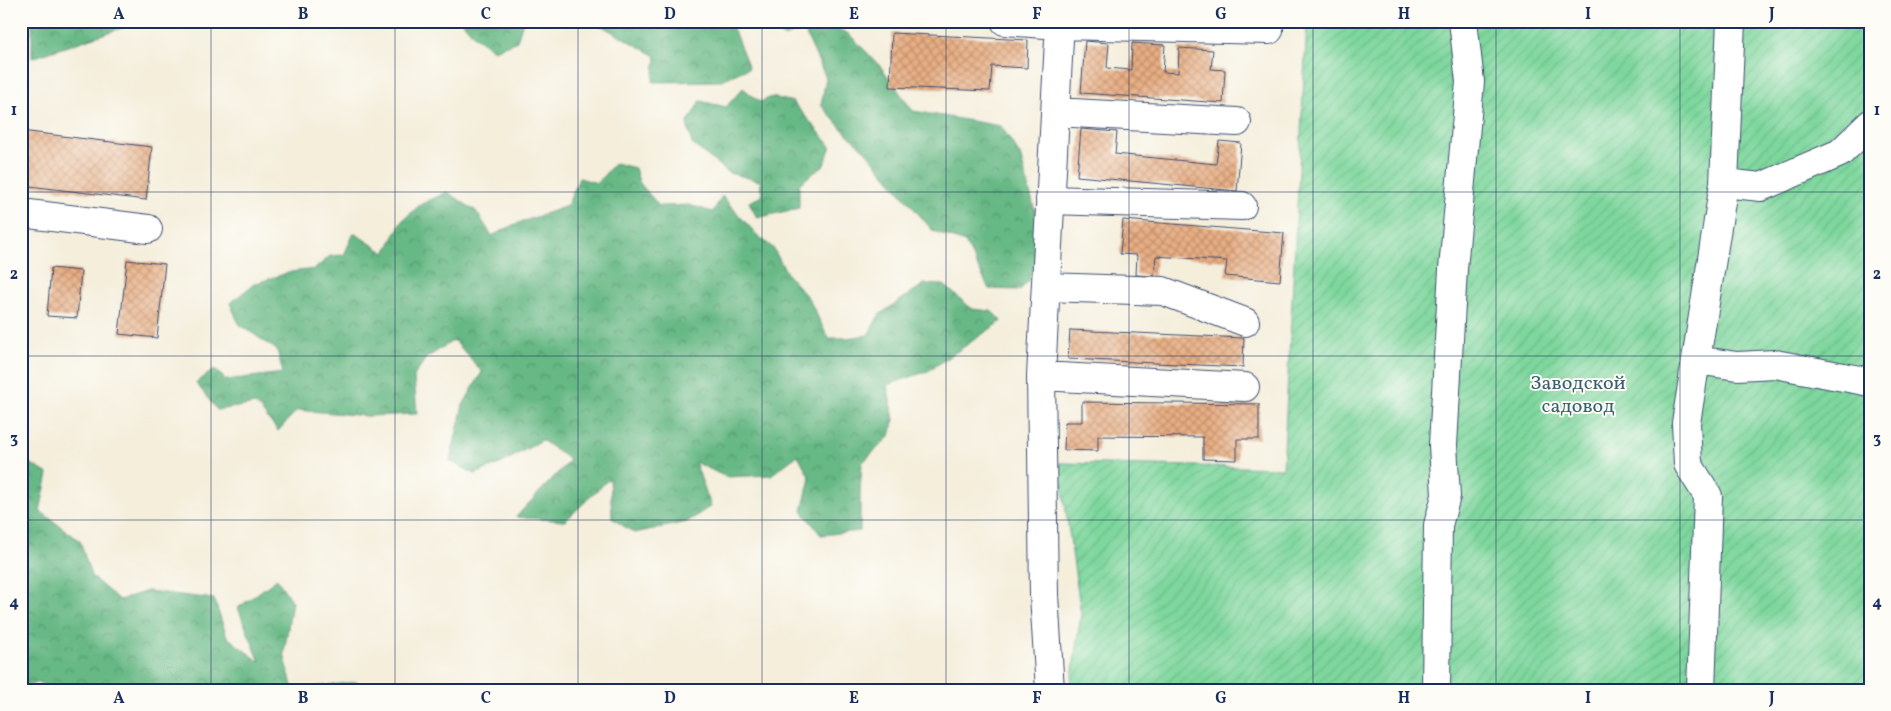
<svg xmlns="http://www.w3.org/2000/svg" width="1891" height="711" viewBox="0 0 1891 711" font-family="Vollkorn,serif">
<style>
.forest{fill:url(#forest-crowns);stroke:#407471}
.garden{fill:url(#garden-furrows);stroke:#4c837e}
.building{fill:url(#building-cross-hatch)}
.lines{fill:none;stroke-linecap:round;stroke-linejoin:round}
.minor-casing{stroke:#3c4c71;stroke-width:30}
.minor{stroke:#fff;stroke-width:28}
.grid{fill:none;stroke:#1b2f5e;stroke-width:1;stroke-opacity:0.55}
.labels{text-anchor:middle;stroke-width:4;stroke-linejoin:round;paint-order:stroke}
.park-label{font-size:20px;fill:#396171;stroke:#fdfcf7}
.neatline{fill:none;stroke:#1b2f5e;stroke-width:2}
.grid-label{font-size:16px;text-anchor:middle;font-weight:bold;fill:#1b2f5e}
</style>
<defs>
<pattern id="forest-crowns" width="20" height="18" patternUnits="userSpaceOnUse" patternTransform="scale(1.25)"><rect width="20" height="18" fill="#66b884"/><path d="M2 6a3 3 0 1 1 6 0M12 15a3 3 0 1 1 6 0" fill="none" stroke="#53966f"/></pattern>
<pattern id="garden-furrows" width="10" height="10" patternUnits="userSpaceOnUse" patternTransform="scale(1.25)"><rect width="10" height="10" fill="#7ed79d"/><path d="M-1 1l2-2M0 10L10 0M9 11l2-2" fill="none" stroke="#6cb98a"/></pattern>
<pattern id="building-cross-hatch" width="8" height="8" patternUnits="userSpaceOnUse" patternTransform="scale(1.25)"><rect width="8" height="8" fill="#e9ae82"/><path d="M0 0l8 8M0 8l8-8" fill="none" stroke="#bc8e6e"/></pattern>
</defs>
<rect width="100%" height="100%" fill="#fdfcf7"/>
<filter id="ink" filterUnits="userSpaceOnUse"><feTurbulence type="fractalNoise" baseFrequency=".02" numOctaves="2"/><feDisplacementMap in="SourceGraphic" scale="10" xChannelSelector="R" yChannelSelector="G"/><feConvolveMatrix kernelMatrix="1 2 1 2 8 2 1 2 1" color-interpolation-filters="sRGB"/></filter>
<filter id="wash" filterUnits="userSpaceOnUse"><feTurbulence type="fractalNoise" baseFrequency=".0096" numOctaves="4" result="noise"/><feDisplacementMap in="SourceGraphic" scale="20" xChannelSelector="R" yChannelSelector="G"/><feGaussianBlur stdDeviation="1.12" result="paint"/><feColorMatrix in="noise" values="0 0 0 0 0 0 0 0 0 0 0 0 0 0 0 0 0 1.4 0 .05"/><feComposite in="paint" operator="in"/></filter>
<g filter="url(#wash)">
<rect width="100%" height="100%" fill="#f4eedb"/>
<!-- forest -->
<path class="forest" d="M32 21H142L32 58Z
M462 21H523L517 41 494 50 475 37Z
M561 21H730L749 68 720 81 653 82 656 56 600 25Z
M762 21H819V23L849 34 881 67 913 111 1001 126 1020 155 1038 222 1036 272 1020 290 989 289 965 242 933 231 866 152 843 130 821 105 826 78 804 30 784 37Z
M743 88 760 102 772 97 793 102 831 146 824 165 799 184V208L757 218 749 202 762 196 760 181 729 173 692 144 687 124 700 101 726 107Z
M615 163 635 168 639 182 659 206 689 205 713 212 722 196 756 234 773 248 788 275 809 299 828 338H846L868 335 879 315 924 284 944 285 972 309 991 311 1002 321 928 371 887 385 894 420 890 436 862 463 860 493V531L821 535 802 511 810 478 798 455 771 475 726 477 695 462 711 506 687 522 634 533 612 518 610 478 565 521 516 517 570 460 542 440 504 462 475 474 450 461 463 405 482 372 454 340 426 358 414 376 417 414 368 416 297 410 278 431 256 404 217 410 196 383 215 369 226 380 283 373 277 350 239 324 230 303 254 284 290 272 315 269 330 256 344 255 354 233 385 253 402 221 420 205 447 192 476 211 492 236 513 225 567 206 579 178 597 183Z
M25 460 48 474 40 511 80 541 91 576 119 600 148 591 214 599 227 637 260 662 238 608 277 579 292 602 284 653 293 690 356 682 367 690H47L40 682 21 688V464Z"/>
<!-- garden -->
<path class="garden" d="M1307 21H1870V690H1070L1081 614 1059 463 1283 468Z"/>
<g id="blocks">
<!-- building -->
<path class="building" d="M892 33 1028 40 1027 68 992 66 990 91 890 87Z
M1085 41 1109 43 1107 68 1131 70 1132 43 1165 45 1163 72 1178 73 1179 48 1213 50 1211 69 1225 70 1223 103 1081 93Z
M1081 129 1117 132 1115 154 1216 164 1219 141 1241 143 1237 191 1077 176Z
M21 131 152 147 146 200 21 185Z
M1123 220 1284 233 1280 281 1225 276 1227 261 1156 256 1154 276 1136 275 1137 255 1120 254Z
M127 260 165 264 157 338 119 334Z
M51 268 81 271 77 318 47 316Z
M1070 330 1244 338 1243 367 1068 359Z
M1082 402 1259 404V439H1237V460L1203 459V437L1098 436V451L1064 450 1065 422H1082Z"/>
</g>
</g>
<g filter="url(#ink)">
<use href="#blocks" fill-opacity="0" stroke="#3c4c71" stroke-width="1"/>
<g class="lines">
<defs>
<path id="minor" d="M1005 21 1060 25 1269 30
M1055 112 1237 122
M1724 183 1761 187 1840 153 1870 124
M1050 200 1242 206
M21 213 148 229
M1046 287 1163 291 1245 322
M1696 360 1737 366 1775 364 1870 382
M1041 376 1245 387
M1050 690 1044 595 1041 376 1060 21
M1436 690 1438 525 1446 496 1443 445 1453 269 1470 82 1463 21
M1701 690 1708 496 1688 464 1686 423 1724 183 1731 21"/>
</defs>
<!-- minor casing -->
<use href="#minor" class="minor-casing"/>
<!-- minor -->
<use href="#minor" class="minor"/>
</g>
</g>
<!-- grid -->
<path class="grid" d="M211 21V690M395 21V690M578 21V690M762 21V690M946 21V690M1129 21V690M1313 21V690M1496 21V690M1680 21V690M21 192H1870M21 356H1870M21 520H1870"/>
<g class="labels">
<!-- park labels -->
<g class="park-label">
<text x="1578" y="389">Заводской<tspan x="1578" dy="23">садовод</tspan></text>
</g>
</g>
<!-- margin -->
<rect width="1891" height="711" fill="none" stroke="#fdfcf7" stroke-width="55"/>
<rect x="28" y="28" width="1836" height="656" class="neatline"/>
<g class="grid-label">
<text x="119" y="19">A</text>
<text x="303" y="19">B</text>
<text x="486" y="19">C</text>
<text x="670" y="19">D</text>
<text x="854" y="19">E</text>
<text x="1037" y="19">F</text>
<text x="1221" y="19">G</text>
<text x="1404" y="19">H</text>
<text x="1588" y="19">I</text>
<text x="1772" y="19">J</text>
<text x="14" y="115">1</text>
<text x="1877" y="115">1</text>
<text x="14" y="279">2</text>
<text x="1877" y="279">2</text>
<text x="14" y="443">3</text>
<text x="1877" y="443">3</text>
<text x="14" y="607">4</text>
<text x="1877" y="607">4</text>
<text x="119" y="703">A</text>
<text x="303" y="703">B</text>
<text x="486" y="703">C</text>
<text x="670" y="703">D</text>
<text x="854" y="703">E</text>
<text x="1037" y="703">F</text>
<text x="1221" y="703">G</text>
<text x="1404" y="703">H</text>
<text x="1588" y="703">I</text>
<text x="1772" y="703">J</text>
</g>
</svg>
